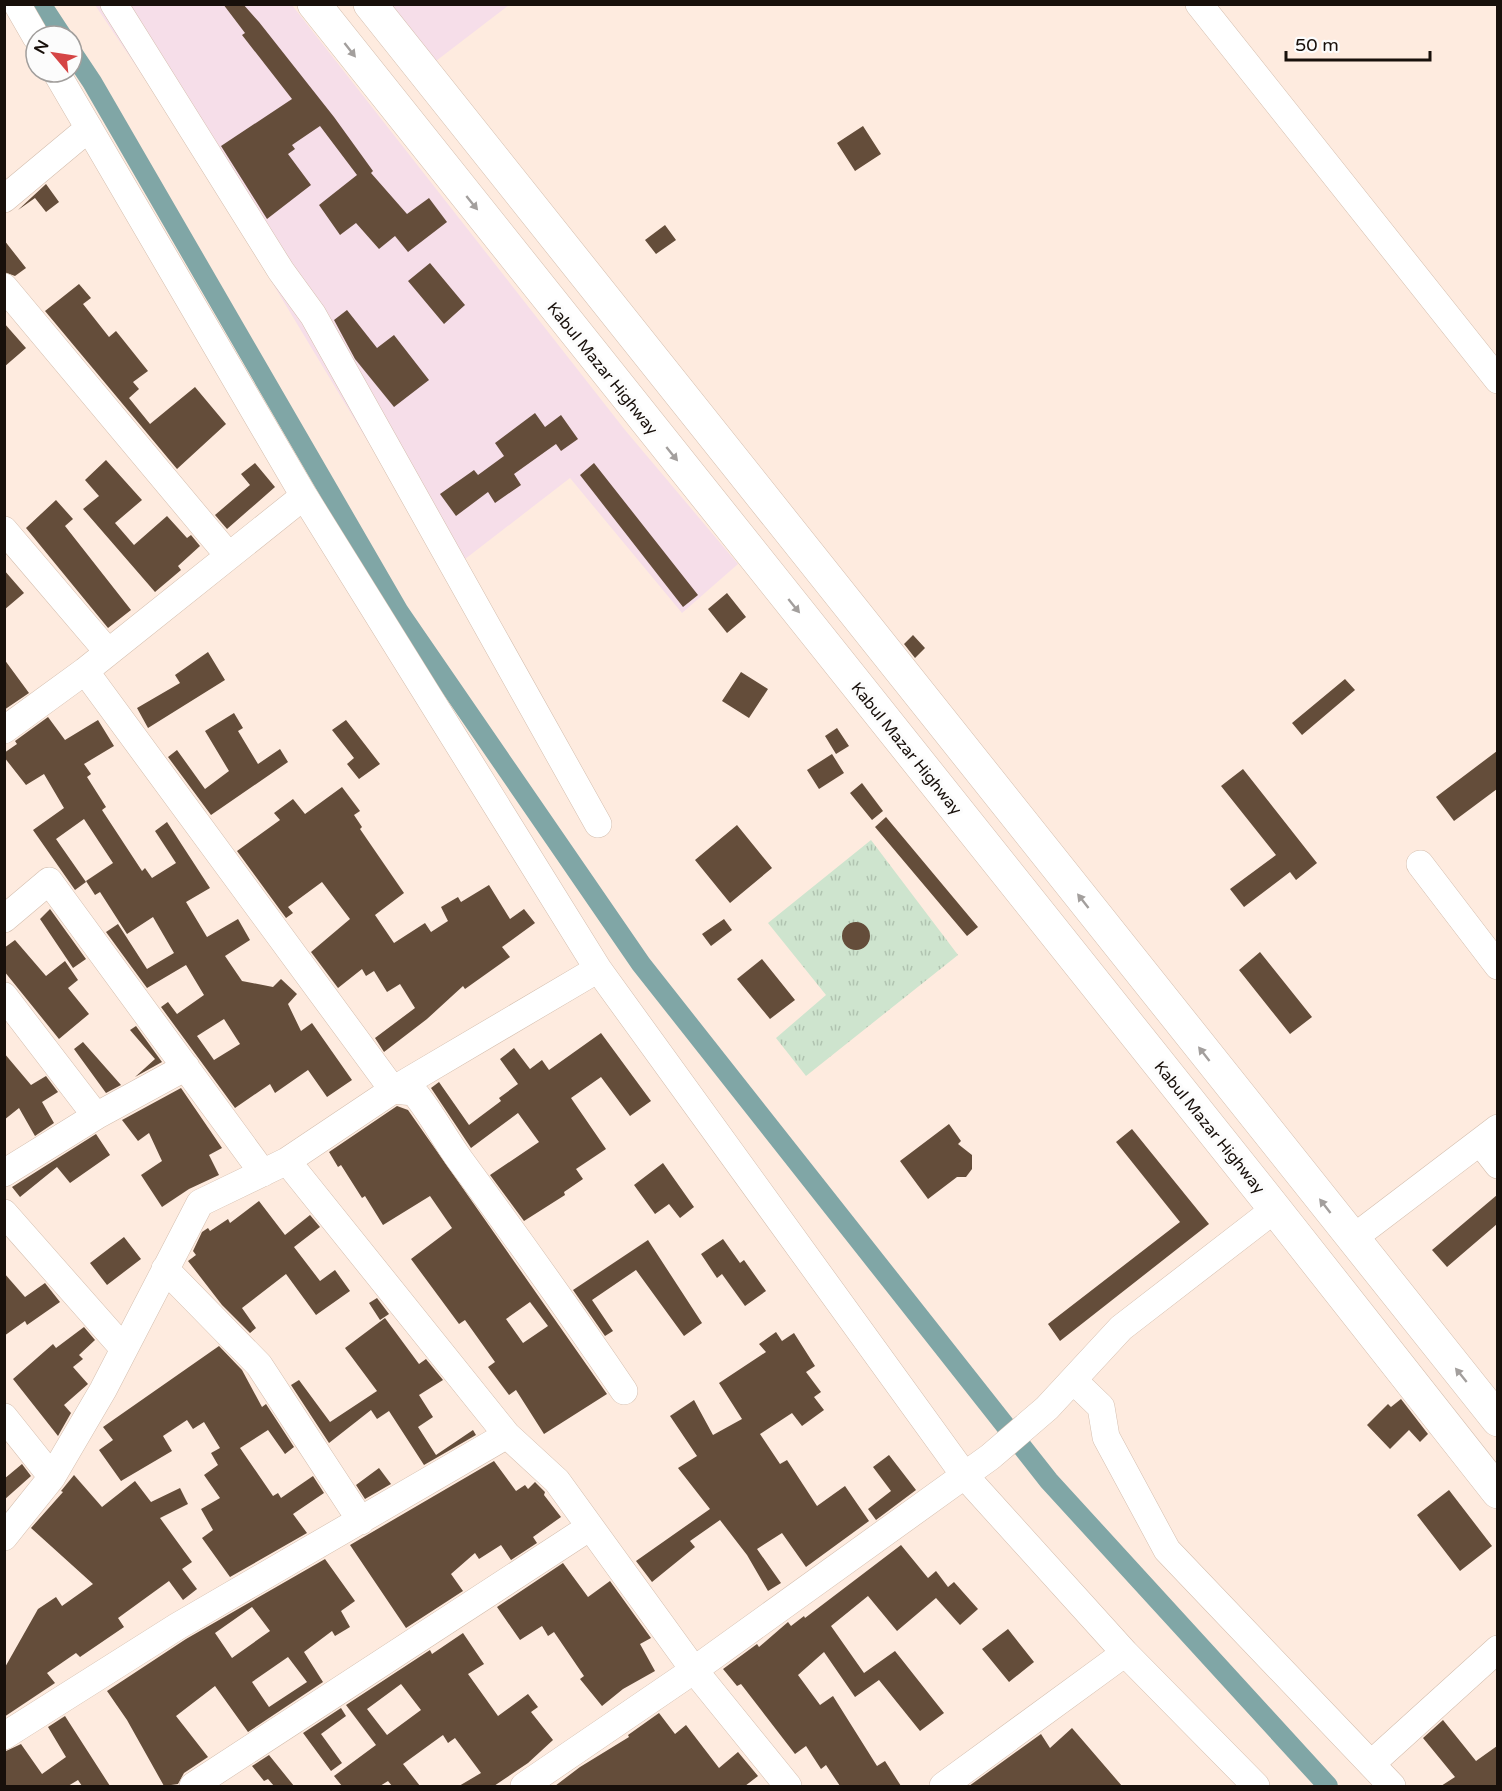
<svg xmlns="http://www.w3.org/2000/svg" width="1502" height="1791" viewBox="0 0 1502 1791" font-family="'Varela Round',sans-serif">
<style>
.commercial{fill:#f6dee9}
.grass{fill:url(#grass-tufts)}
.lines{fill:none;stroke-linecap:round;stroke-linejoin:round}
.canal{stroke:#80a6a6;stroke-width:20}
.building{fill:#644d3a;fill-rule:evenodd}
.minor-casing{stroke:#d4beae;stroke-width:28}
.highway-casing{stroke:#d4beae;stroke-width:34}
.minor{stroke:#fff;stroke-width:27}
.highway{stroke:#fff;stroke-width:33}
.oneway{fill:#a39f9d}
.labels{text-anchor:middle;stroke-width:6;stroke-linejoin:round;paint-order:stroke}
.street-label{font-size:16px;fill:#18100b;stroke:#fcfcfc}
</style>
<defs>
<pattern id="grass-tufts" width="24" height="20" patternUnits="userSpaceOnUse" patternTransform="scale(1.5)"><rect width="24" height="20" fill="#cee4ce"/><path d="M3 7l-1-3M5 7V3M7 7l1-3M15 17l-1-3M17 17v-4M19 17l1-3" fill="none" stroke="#b0c3b0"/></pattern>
</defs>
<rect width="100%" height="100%" fill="#feebdf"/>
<!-- commercial -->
<path class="commercial" d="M95 5H292L625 430 738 564 682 613 570 478 447 573 190 146Z
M392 5H509L436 61Z"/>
<!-- grass -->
<path class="grass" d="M871 840 958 955 806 1076 776 1038 826 995 768 923Z"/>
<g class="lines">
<!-- canal -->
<path class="canal" d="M41 4 62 36
M72 52 92 82 399 612 641 964 1049 1481 1328 1786"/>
</g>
<!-- building -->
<path class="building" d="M223 4H243L259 22 334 117 373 171 371 173 407 214 429 198 447 222 408 252 395 236 379 249 356 223 340 235 319 205 357 175 320 126 292 145 295 149 288 154 311 185 267 219 221 146 292 99 242 35 245 33Z
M863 126 881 154 855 171 837 143Z
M46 184 59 202 46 212 35 198 18 210Z
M665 225 676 240 656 254 645 240Z
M4 240 26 268 15 276 4 272Z
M430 263 465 305 444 324 408 281Z
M79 284 91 298 83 304 109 337 116 331 148 371 133 382 139 389 129 398 150 424 195 387 226 424 177 469 45 311Z
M347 310 377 348 394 335 429 380 394 407 355 359 334 320Z
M4 323 26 348 4 367Z
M535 413 545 427 561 415 578 439 561 451 556 444 514 474 521 485 495 503 488 492 456 516 440 494 474 470 478 475 504 456 495 443Z
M106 460 142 500 115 523 134 545 167 516 187 538 191 535 200 546 178 566 181 570 155 592 83 509 99 496 85 480Z
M255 463 275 487 227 529 215 515 250 485 241 474Z
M594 463 698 595 683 607 580 475Z
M56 500 73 519 65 526 131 610 108 628 26 528Z
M4 570 24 593 4 610Z
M727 593 746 617 727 633 708 609Z
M913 635 925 648 915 658 904 644Z
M208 652 225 680 148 728 137 708 180 683 175 675Z
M4 659 29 693 4 710Z
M741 672 768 689 749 718 722 701Z
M1345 679 1355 690 1302 735 1292 723Z
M234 713 243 728 238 731 258 764 280 749 288 762 211 815 168 757 177 750 205 789 229 771 205 731Z
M48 717 65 740 98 720 114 746 84 764 91 774 87 777 106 807 102 810 142 871 145 868 152 878 176 863 155 831 167 822 210 888 186 902 207 937 238 919 250 940 225 956 242 981 273 987 281 979 297 994 288 1004 301 1031 312 1023 352 1080 327 1097 308 1070 275 1093 270 1084 235 1108 161 1007 168 1002 177 1014 204 995 186 965 147 988 106 932 118 924 147 969 174 953 153 917 127 934 100 892 95 895 86 881 113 863 84 819 56 839 86 882 75 890 33 830 64 808 44 774 26 785 4 757V753L17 744 15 741ZM224 1019 240 1044 214 1060 197 1036Z
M346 720 380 764 359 779 347 764 354 758 332 730Z
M837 728 849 746 836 754 825 736Z
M1497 751V789L1454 821 1436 797Z
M832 754 844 773 819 789 807 770Z
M1243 769 1317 863 1296 880 1290 872 1244 907 1230 889 1276 855 1221 786Z
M862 783 883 811 872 820 850 793Z
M342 787 360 811 354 815 362 827 360 829 404 893 375 915 394 943 425 923 431 932 448 921 441 907 458 897 461 902 489 885 510 919 524 909 535 923 502 947 510 957 465 989 463 986 427 1019 384 1052 375 1038 415 1008 400 984 387 992 374 971 366 976 362 969 338 988 311 952 350 919 322 882 288 907 293 913 286 918 237 851 280 820 274 813 293 799 305 814Z
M886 817 978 927 967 936 875 827Z
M737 825 772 868 730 903 695 860Z
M50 909 86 959 73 968 40 919Z
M724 919 732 930 711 946 702 934Z
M842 936a14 14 0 1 1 28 0a14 14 0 1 1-28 0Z
M15 940 46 976 65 961 78 980 68 988 89 1014 59 1039 4 971V948Z
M1260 952 1312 1017 1290 1034 1239 970Z
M762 959 795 1000 770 1019 737 979Z
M136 1026 162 1062 135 1077 155 1059 130 1030Z
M601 1033 651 1101 630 1116 601 1077 571 1098 606 1149 576 1169 583 1179 564 1192 565 1195 524 1221 490 1175 539 1142 518 1113 471 1148 431 1088 439 1082 469 1125 501 1101 499 1098 518 1084 500 1059 514 1048 530 1069 542 1060 549 1070Z
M83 1042 121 1085 106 1093 74 1049Z
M4 1053 31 1085 46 1076 58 1092 42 1102 54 1123 35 1136 19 1108 4 1120Z
M181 1088 222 1148 209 1155 219 1175 189 1189 162 1207 141 1175 162 1161 149 1133 138 1141 122 1120Z
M397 1106 408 1110 607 1394 544 1434 516 1390 509 1395 488 1367 495 1362 465 1320 459 1324 411 1259 452 1228 430 1196 383 1225 365 1196 362 1198 341 1165 338 1167 329 1152ZM530 1302 548 1326 523 1343 506 1319Z
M949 1124 961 1141 958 1144 972 1155V1169L966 1177H957L928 1199 900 1161Z
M1132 1129 1209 1224 1060 1341 1048 1324 1180 1222 1116 1142Z
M96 1134 110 1155 70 1183 57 1167 20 1197 12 1187Z
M663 1163 694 1207 680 1218 669 1204 655 1214 634 1185Z
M1497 1195V1224L1447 1267 1432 1250Z
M259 1201 285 1235 310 1215 320 1227 294 1247 320 1281 335 1270 350 1291 316 1315 286 1274 242 1308 256 1328 250 1333 222 1305 188 1261 196 1255 193 1251 202 1232 208 1228 210 1231 228 1219 230 1223Z
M124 1237 141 1259 107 1285 90 1263Z
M723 1239 740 1263 744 1260 766 1291 745 1306 722 1274 717 1278 701 1254Z
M648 1240 702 1323 684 1336 636 1270 592 1300 613 1331 605 1336 573 1290Z
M4 1273 25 1297 45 1283 60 1302 27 1325 25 1321 4 1336Z
M377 1298 389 1314 380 1320 369 1303Z
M385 1318 419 1364 426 1359 443 1380 419 1395 433 1417 418 1427 436 1455 473 1430 476 1435 424 1465 389 1411 377 1419 371 1410 329 1443 291 1385 299 1380 330 1422 377 1391 345 1348Z
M84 1327 95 1340 79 1355 83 1359 73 1367 88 1384 64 1405 71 1413 58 1436 13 1379 53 1344 56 1348Z
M776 1332 782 1341 794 1333 815 1366 806 1372 821 1392 814 1397 824 1410 802 1426 792 1413 760 1434 780 1464 787 1460 817 1506 845 1486 869 1521 806 1567 782 1533 757 1549 781 1583 768 1591 747 1555 720 1520 690 1541 695 1547 652 1582 636 1561 710 1509 678 1468 697 1456 670 1416 694 1400 713 1435 742 1419 719 1383 766 1352 759 1344Z
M219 1346 242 1370 262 1407 266 1404 294 1447 285 1454 268 1430 240 1448 273 1496 278 1493 281 1498 313 1476 324 1493 293 1514 307 1533 230 1577 202 1538 213 1530 201 1509 220 1498 204 1475 218 1465 211 1453 220 1448 204 1422 193 1429 187 1420 163 1436 172 1451 121 1481 99 1450 113 1440 103 1427Z
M1401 1399 1428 1434 1420 1442 1409 1430 1390 1449 1367 1425 1388 1404 1391 1407Z
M889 1455 916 1490 876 1520 868 1509 891 1491 873 1467Z
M494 1461 516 1491 525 1485 528 1489 535 1482 545 1492 544 1495 561 1517 533 1537 537 1543 511 1560 501 1545 479 1559 475 1553 451 1574 463 1591 406 1628 350 1545Z
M22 1464 31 1476 4 1500V1479Z
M379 1468 391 1484 365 1499 356 1485Z
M74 1475 102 1507 135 1481 151 1502 180 1488 188 1504 160 1518 192 1562 182 1569 197 1589 183 1600 169 1581 118 1618 124 1627 80 1657 76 1653 47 1673 55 1683 4 1717V1669L38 1609 56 1597 62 1606 93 1584 31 1528 63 1492 61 1491Z
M1449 1490 1492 1546 1460 1571 1417 1515Z
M901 1545 928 1578 936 1571 948 1587 954 1582 978 1609 960 1625 936 1598 897 1631 868 1596 831 1626 864 1673 895 1651 944 1713 920 1731 879 1680 855 1697 824 1652 798 1675 820 1705 833 1696 877 1766 885 1761 901 1786H840L826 1765 821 1769 806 1746 795 1754 741 1684 737 1686 723 1669 757 1644 759 1647 788 1622 791 1626 804 1616 805 1618Z
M325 1559 355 1601 341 1611 350 1627 335 1636 332 1631 304 1652 323 1682 248 1732 215 1686 176 1716 208 1757 184 1773 178 1784 164 1786 127 1720 107 1691 186 1639ZM252 1607 270 1631 232 1658 215 1633ZM288 1657 307 1682 269 1707 252 1682Z
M563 1563 588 1597 610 1581 651 1638 640 1644 655 1671 623 1689 602 1706 580 1679 584 1676 554 1632 548 1636 542 1626 520 1640 497 1607Z
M1008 1629 1034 1662 1009 1682 982 1649Z
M463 1633 484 1664 468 1674 498 1716 528 1694 538 1707 531 1712 553 1740 528 1763 494 1786H459L481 1773 455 1738 448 1743 443 1735 403 1764 420 1786H392L388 1781 380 1786H342L334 1776 376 1745 346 1705 430 1650 432 1654ZM401 1684 421 1710 387 1735 367 1709Z
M341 1708 346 1716 321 1734 342 1763 331 1771 303 1733Z
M659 1713 675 1734 686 1725 719 1768 738 1752 758 1776 745 1786H555L580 1767 629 1737 628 1735Z
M65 1716 110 1786H82L78 1780 68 1786H4V1752L21 1744 42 1774 66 1757 48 1727Z
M1443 1720 1476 1761 1497 1746V1786H1441L1455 1777 1423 1738Z
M1072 1728 1122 1786H969L1041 1734 1050 1748Z
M269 1755 294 1786H274L268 1779 264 1781 252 1766Z"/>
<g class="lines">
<defs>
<path id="minor" d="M17 4 36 37
M114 4 281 271 313 315 598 824
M1199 4 1498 380
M56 72 304 496 598 969 965 1476 1125 1653 1256 1786
M4 199 89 128
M4 287 229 556
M4 530 108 652
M85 671 393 1090 414 1092C432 1114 444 1138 460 1160 516 1236 571 1313 624 1391
M4 730 85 671 304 496
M1420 864 1498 966
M4 919 49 881 263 1173
M4 996 96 1116
M1480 1142 1498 1165
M287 1161 507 1435 557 1481 694 1670 788 1786
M4 1173 96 1116 186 1067
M4 1213 124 1349
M1352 1239 1498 1128
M165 1269 259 1365 361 1521
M1073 1380 1101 1407 1106 1437 1167 1550 1392 1786
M4 1417 52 1477
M4 1537 52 1477 103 1390 200 1203 287 1161 393 1090 598 969
M4 1736 178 1626 507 1435
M1371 1764 1498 1649
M193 1786 590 1527
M524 1786 694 1670 990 1457 1047 1408 1121 1328 1275 1209
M943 1786 1125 1653"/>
<path id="highway" d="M314 4 1275 1209 1498 1492
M370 4 1498 1420"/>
</defs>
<!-- minor casing -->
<use href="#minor" class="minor-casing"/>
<!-- highway casing -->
<use href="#highway" class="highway-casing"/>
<!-- minor -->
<use href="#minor" class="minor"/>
<!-- highway -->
<use href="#highway" class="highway"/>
</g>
<!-- one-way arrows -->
<defs><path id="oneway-solid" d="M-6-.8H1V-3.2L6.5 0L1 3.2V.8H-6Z" transform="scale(1.5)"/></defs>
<g class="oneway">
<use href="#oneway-solid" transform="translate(350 50) rotate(52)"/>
<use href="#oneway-solid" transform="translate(472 203) rotate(51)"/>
<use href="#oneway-solid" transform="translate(672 454) rotate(51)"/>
<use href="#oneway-solid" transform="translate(794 606) rotate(51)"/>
<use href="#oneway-solid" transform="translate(1083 901) rotate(-128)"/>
<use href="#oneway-solid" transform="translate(1204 1054) rotate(-128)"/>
<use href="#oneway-solid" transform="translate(1325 1206) rotate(-128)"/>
<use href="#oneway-solid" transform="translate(1461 1375) rotate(-129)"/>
</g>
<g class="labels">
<!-- street labels -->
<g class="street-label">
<text transform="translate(603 368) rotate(51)" y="6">Kabul Mazar Highway</text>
<text transform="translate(907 748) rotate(51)" y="6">Kabul Mazar Highway</text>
<text transform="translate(1210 1127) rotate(51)" y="6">Kabul Mazar Highway</text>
</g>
</g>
<!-- border -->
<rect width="1502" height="1791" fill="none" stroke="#18100b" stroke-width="12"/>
<!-- north arrow -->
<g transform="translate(54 54) rotate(299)"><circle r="28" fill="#fcfcfc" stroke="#a19e9c" stroke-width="1.5"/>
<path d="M0-4.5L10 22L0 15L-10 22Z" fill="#d54545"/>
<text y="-9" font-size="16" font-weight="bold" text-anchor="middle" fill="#18100b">N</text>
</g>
<!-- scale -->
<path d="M1286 51v9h144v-9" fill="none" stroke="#18100b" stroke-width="3"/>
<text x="1295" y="51" font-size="18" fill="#18100b" stroke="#fcfcfc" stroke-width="4.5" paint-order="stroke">50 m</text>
</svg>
